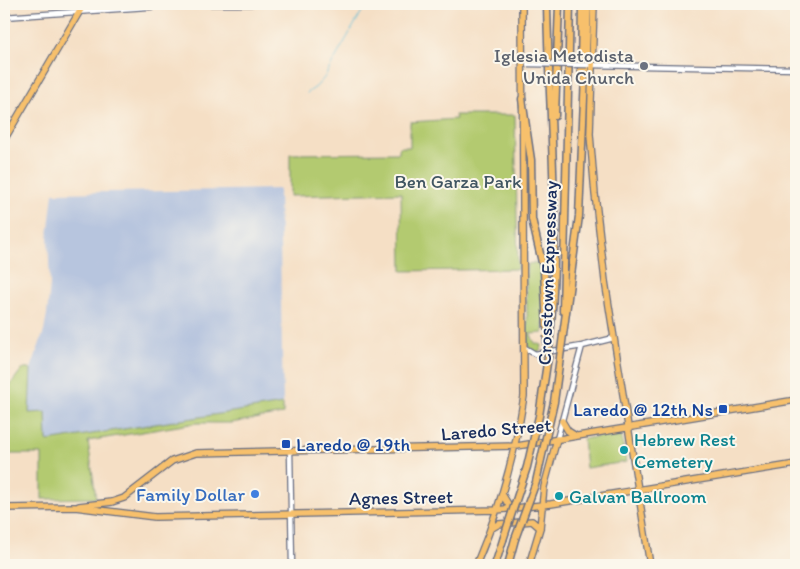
<svg xmlns="http://www.w3.org/2000/svg" width="800" height="569" viewBox="0 0 800 569" font-family="Itim,sans-serif">
<style>
.industrial{fill:#b7c5de}
.green{fill:#b3ca6f;stroke:#677c66}
.lines{fill:none;stroke-linecap:round;stroke-linejoin:round}
.stream{stroke:#5abcd8;stroke-width:1}
.minor-casing{stroke:#676d82;stroke-width:7}
.major-casing{stroke:#676d82;stroke-width:8}
.highway-casing{stroke:#676d82;stroke-width:9}
.minor{stroke:#fff;stroke-width:4.5}
.major{stroke:#f7c06c;stroke-width:5.5}
.highway{stroke:#f7c06c;stroke-width:6}
.minor-bridge-casing{stroke:#676d82;stroke-width:7;stroke-linecap:butt}
.highway-bridge-casing{stroke:#676d82;stroke-width:9;stroke-linecap:butt}
.minor-bridge{stroke:#fff;stroke-width:4.5}
.highway-bridge{stroke:#f7c06c;stroke-width:6}
.worship-dot{fill:#6b7280;stroke:#fbf7ec;stroke-width:2}
.transit-dot{fill:#1a4fb4;stroke:#fbf7ec;stroke-width:2}
.culture-dot{fill:#0f9aa8;stroke:#fbf7ec;stroke-width:2}
.shop-dot{fill:#3f7fe0;stroke:#fbf7ec;stroke-width:2}
.labels{text-anchor:middle;stroke-width:4;stroke-linejoin:round;paint-order:stroke}
.worship-label{font-size:19px;fill:#5b616d;stroke:#fbf7ec;text-anchor:end}
.park-label{font-size:19px;fill:#415662;stroke:#fbf7ec}
.street-label{font-size:19px;fill:#1b2f5e;stroke:#fbf7ec}
.transit-label{font-size:19px;fill:#164399;stroke:#fbf7ec;text-anchor:end}
.culture-label{font-size:19px;fill:#0d838f;stroke:#fbf7ec;text-anchor:start}
.shop-label{font-size:19px;fill:#366cbe;stroke:#fbf7ec;text-anchor:end}
</style>
<rect width="100%" height="100%" fill="#fbf7ec"/>
<filter id="ink" filterUnits="userSpaceOnUse"><feTurbulence type="fractalNoise" baseFrequency=".02" numOctaves="2"/><feDisplacementMap in="SourceGraphic" scale="10" xChannelSelector="R" yChannelSelector="G"/><feConvolveMatrix kernelMatrix="1 2 1 2 8 2 1 2 1" color-interpolation-filters="sRGB"/></filter>
<filter id="wash" filterUnits="userSpaceOnUse"><feTurbulence type="fractalNoise" baseFrequency=".0096" numOctaves="4" result="noise"/><feDisplacementMap in="SourceGraphic" scale="20" xChannelSelector="R" yChannelSelector="G"/><feGaussianBlur stdDeviation="1.12" result="paint"/><feColorMatrix in="noise" values="0 0 0 0 0 0 0 0 0 0 0 0 0 0 0 0 0 1.4 0 .05"/><feComposite in="paint" operator="in"/></filter>
<g filter="url(#wash)">
<rect width="100%" height="100%" fill="#f5dfc5"/>
<!-- industrial -->
<path class="industrial" d="M279 189 283 404 47 441 46 412 29 413 28 403 31 369 44 331 47 314 50 285 48 236 53 193Z"/>
<!-- green -->
<path class="green" d="M455 115H515L518 269 402 271 401 193 290 196V154L399 153V147H410V122L456 119Z
M539 262 544 311 543 333 530 334 535 343 542 345 541 351 537 352 528 347 526 281 528 264Z
M22 369H31L29 413 46 412 47 441 283 404V414L231 423H196L88 441 96 498 42 499V454H4V393Z
M621 433 626 462 586 468 583 439Z"/>
<g class="lines">
<!-- stream -->
<path class="stream" d="M307 93 316 87 324 78 365 6"/>
</g>
</g>
<g filter="url(#ink)">
<g class="lines">
<defs>
<path id="minor" d="M4 17 190 4H251
M590 65 796 69
M525 348 535 354 582 346 614 338
M557 439 582 346
M290 451 292 565"/>
<path id="major" d="M594 4 590 134 595 194 605 281 650 565
M4 140 84 4
M562 421 568 431 576 436
M502 494 511 509
M79 506 112 502 124 498 172 461 196 453 517 446 796 400
M4 508 75 507 155 517 497 510 551 504 796 464
M492 528 499 524 532 521 540 528
M476 565C500 509 515 456 524 396L522 4
M529 565 540 528 544 487 557 439"/>
<path id="highway" d="M547 4C549 118 561 233 549 347
M581 70 582 4
M522 99 531 160 532 219 544 271 547 328
M555 116 559 4
M563 311 570 4
M563 335 579 216 588 4
M495 565 503 540
M508 565 515 539"/>
</defs>
<!-- minor casing -->
<use href="#minor" class="minor-casing"/>
<!-- major casing -->
<use href="#major" class="major-casing"/>
<!-- highway casing -->
<use href="#highway" class="highway-casing"/>
<!-- minor -->
<use href="#minor" class="minor"/>
<!-- major -->
<use href="#major" class="major"/>
<!-- highway -->
<use href="#highway" class="highway"/>
<defs>
<path id="minor-bridge" d="M528 64 587 65"/>
<path id="highway-bridge" d="M547 336V352
M515 539 536 482 554 402 563 335
M503 540 527 467 539 416 549 350"/>
</defs>
<!-- minor-bridge casing -->
<use href="#minor-bridge" class="minor-bridge-casing"/>
<!-- highway-bridge casing -->
<use href="#highway-bridge" class="highway-bridge-casing"/>
<!-- minor-bridge -->
<use href="#minor-bridge" class="minor-bridge"/>
<!-- highway-bridge -->
<use href="#highway-bridge" class="highway-bridge"/>
</g>
</g>
<!-- markers -->
<circle class="worship-dot" cx="644" cy="66" r="5"/>
<g class="transit-dot">
<rect x="718" y="404" width="10" height="10" rx="2.5"/>
<rect x="281" y="439" width="10" height="10" rx="2.5"/>
</g>
<g class="culture-dot">
<circle cx="624" cy="450" r="5"/>
<circle cx="559" cy="496" r="5"/>
</g>
<circle class="shop-dot" cx="255" cy="494" r="5"/>
<g class="labels">
<!-- worship labels -->
<g class="worship-label">
<text x="634" y="62">Iglesia Metodista<tspan x="634" dy="22">Unida Church</tspan></text>
</g>
<!-- park labels -->
<g class="park-label">
<text x="458" y="188">Ben Garza Park</text>
</g>
<!-- street labels -->
<g class="street-label">
<text transform="translate(547 273) rotate(-88)" y="7">Crosstown Expressway</text>
<text transform="translate(496 429) rotate(-5)" y="7">Laredo Street</text>
<text transform="translate(401 497) rotate(-1)" y="7">Agnes Street</text>
</g>
<!-- transit labels -->
<g class="transit-label">
<text x="713" y="416">Laredo @ 12th Ns</text>
<text x="296" y="451" text-anchor="start">Laredo @ 19th</text>
</g>
<!-- culture labels -->
<g class="culture-label">
<text x="634" y="446">Hebrew Rest<tspan x="634" dy="22">Cemetery</tspan></text>
<text x="569" y="503">Galvan Ballroom</text>
</g>
<!-- shop labels -->
<g class="shop-label">
<text x="245" y="501">Family Dollar</text>
</g>
</g>
<!-- margin -->
<rect width="800" height="569" fill="none" stroke="#fbf7ec" stroke-width="20"/>
</svg>
